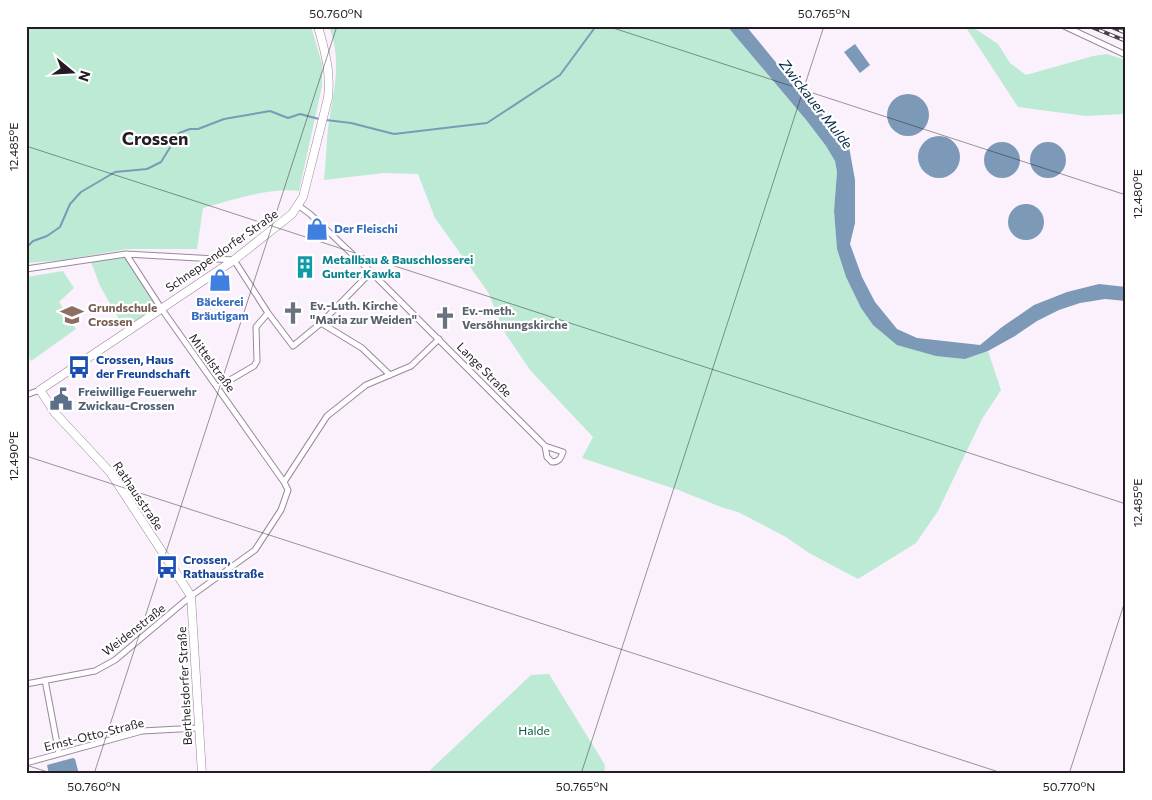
<svg xmlns="http://www.w3.org/2000/svg" width="1152" height="800" viewBox="0 0 1152 800" font-family="Commissioner,sans-serif">
<style>
.green{fill:#bcead4}
.water{fill:#7c99b8}
.lines{fill:none;stroke-linecap:round;stroke-linejoin:round}
.stream{stroke:#7c99b8;stroke-width:2}
.street-casing{stroke:#9b869e;stroke-width:7}
.secondary-casing{stroke:#9b869e;stroke-width:9}
.street{stroke:#fff;stroke-width:5}
.secondary{stroke:#fff;stroke-width:8}
.rail-casing{stroke:#4a424b;stroke-width:4}
.rail{stroke:#fff;stroke-width:2;stroke-dasharray:5.5;stroke-linecap:butt}
.ticks{fill:none;stroke:#241c25;stroke-width:1;stroke-opacity:0.45}
.labels{text-anchor:middle;stroke-width:4.5;stroke-linejoin:round;paint-order:stroke}
.shop-label{font-size:12px;font-weight:bold;fill:#366cbe;stroke:#fff;text-anchor:start}
.street-label{font-size:12px;fill:#241c25;stroke:#fff}
.culture-label{font-size:12px;font-weight:bold;fill:#0d838f;stroke:#fff;text-anchor:start}
.worship-label{font-size:12px;font-weight:bold;fill:#5b616d;stroke:#fff;text-anchor:start}
.education-label{font-size:12px;font-weight:bold;fill:#785e54;stroke:#fff;text-anchor:start}
.transit-label{font-size:12px;font-weight:bold;fill:#164399;stroke:#fff;text-anchor:start}
.service-label{font-size:12px;font-weight:bold;fill:#4e5e75;stroke:#fff;text-anchor:start}
.park-label{font-size:12px;fill:#085c41;stroke:#fff}
.water-label{font-size:14px;font-style:italic;fill:#082a49;stroke:#fff}
.district-label{font-size:18px;font-weight:bold;fill:#241c25;stroke:#fff}
.neatline{fill:none;stroke:#241c25;stroke-width:2}
.ticks-label{font-size:12px;text-anchor:middle;fill:#241c25}
</style>
<rect width="100%" height="100%" fill="#fbf1fc"/>
<!-- green -->
<path class="green" d="M26 26H311L322 64V86L299 191C270 187 232 200 203 208L197 249H127L64 260 26 263Z
M329 26H727L807 121 826 146 835 161 837 172 834 211 837 249 846 277 861 308 873 325 965 359 988 351 1001 390 982 419 938 511 916 543 858 579 809 553 786 537 738 512 721 507 681 491 582 458 593 437 530 370 505 333 488 292 435 218 418 174 384 173 324 180C326 163 326 146 328 129 333 91 343 65 329 26Z
M965 26H971L998 44 1010 63 1026 75 1093 56 1107 54 1126 60V114L1086 116 1018 107Z
M126 254 161 308 126 331 100 286 90 259Z
M63 271 74 288 59 302 76 329 31 361 26 354V277Z
M549 674 605 765 604 774H426L531 675Z"/>
<!-- water -->
<path class="water" d="M727 26H746L812 106 831 119 848 141 855 180V223L850 244 862 277 875 302 897 329 917 338 980 345 1002 327 1034 305 1067 292 1099 284 1126 287V301L1105 299 1080 303 1059 310 1037 321 1015 336 988 351 965 359 936 356 897 345 873 325 861 308 846 277 837 249 834 211 837 172 835 161 826 146 807 121Z
M855 44 870 65 860 73 844 52Z
M887 115a21 21 0 1 1 42 0a21 21 0 1 1-42 0Z
M918 157a21 21 0 1 1 42 0a21 21 0 1 1-42 0Z
M1030 160a18 18 0 1 1 36 0a18 18 0 1 1-36 0Z
M984 160a18 18 0 1 1 36 0a18 18 0 1 1-36 0Z
M1008 222a18 18 0 1 1 36 0a18 18 0 1 1-36 0Z
M73 758 75 759 79 774H49L47 765Z"/>
<g class="lines">
<!-- stream -->
<path class="stream" d="M326 120 351 123 394 134 487 123 560 75 596 26
M26 248 33 241 47 236 60 227 70 204 81 192 115 172 147 169 161 162 179 133 190 129H198L224 119 270 111 288 118 300 114 319 119"/>
<defs>
<path id="street" d="M1064 26 1126 55
M299 206 310 214 371 272 545 446 563 452C561 458 559 462 552 462L547 457 545 446
M126 254 161 308 284 482
M26 269 126 254 234 260 268 313 293 346 321 323 371 272
M321 323 362 348 390 375
M218 387 254 366 257 361 256 327 268 313
M26 395 40 390
M45 680 59 754
M26 684 95 671 115 660 191 596 255 550 281 510 288 490 284 482 327 416 366 385 411 366 439 339
M26 763 142 731 198 728"/>
<path id="secondary" d="M202 774 191 596 110 472 55 413 40 390 234 260 292 214 303 197 328 98C331 71 325 52 318 26"/>
</defs>
<!-- street casing -->
<use href="#street" class="street-casing"/>
<!-- secondary casing -->
<use href="#secondary" class="secondary-casing"/>
<!-- street -->
<use href="#street" class="street"/>
<!-- secondary -->
<use href="#secondary" class="secondary"/>
<defs>
<path id="rail" d="M1089 26 1126 41
M1109 26 1126 33"/>
</defs>
<!-- rail casing -->
<use href="#rail" class="rail-casing"/>
<!-- rail -->
<use href="#rail" class="rail"/>
</g>
<!-- ticks -->
<path class="ticks" d="M607 26 1126 195M26 146 1126 504M26 456 1005 774M26 765 54 774M94 774 337 26M581 774 824 26M1069 774 1126 598"/>
<!-- icons -->
<defs>
<symbol id="shop-bare" viewBox="-9 -9 18 18"><path d="M-5-2.5h2.3a2.7 3.5 0 0 1 5.4 0H5L5.5 6h-11ZM-1.5-2.5h3a1.5 2.3 0 0 0-3 0Z" fill="#3f7fe0" stroke="#fff" stroke-width="2.5" paint-order="stroke"/></symbol>
<symbol id="building-bare" viewBox="-9 -9 18 18"><path d="M-4-6H4V6H1V3H-1V6H-4ZM-2.5-4.3h1.7v1.8h-1.7ZM.8-4.3h1.7v1.8H.8ZM-2.5-1h1.7V.8h-1.7ZM.8-1h1.7V.8H.8Z" fill="#0f9aa8" stroke="#fff" stroke-width="2.5" paint-order="stroke"/></symbol>
<symbol id="church-bare" viewBox="-9 -9 18 18"><path d="M-1.2-6h2.4v3.5h3.3v2.4h-3.3V6h-2.4V-.1h-3.3v-2.4h3.3Z" fill="#6b7280" stroke="#fff" stroke-width="2.5" paint-order="stroke"/></symbol>
<symbol id="school-bare" viewBox="-9 -9 18 18"><path d="M0-5L7-2L0 1L-7-2ZM-4 1L0 2.5L4 1V4Q0 6-4 4Z" fill="#8d6e63" stroke="#fff" stroke-width="2.5" paint-order="stroke"/></symbol>
<symbol id="bus-bare" viewBox="-9 -9 18 18"><path d="M-5-6H5V4H4V6H2V4H-2V6H-4V4H-5ZM-3.5-4V0h7V-4ZM-3.5 1.2v1.5H-2V1.2ZM2 1.2v1.5H3.5V1.2Z" fill="#1a4fb4" stroke="#fff" stroke-width="2.5" paint-order="stroke"/></symbol>
<symbol id="civic-bare" viewBox="-9 -9 18 18"><path d="M-.6-6.5H3V-4.5H.6V-3L4-1V1h2V6H-6V1h2V-1L-.6-3ZM-1.2 2.5V6h2.4V2.5Z" fill="#5c6f8a" stroke="#fff" stroke-width="2.5" paint-order="stroke"/></symbol>
</defs>
<g fill-rule="evenodd">
<use href="#shop-bare" x="301" y="213" width="32" height="32"/>
<use href="#building-bare" x="289" y="251" width="32" height="32"/>
<use href="#shop-bare" x="204" y="264" width="32" height="32"/>
<use href="#church-bare" x="277" y="297" width="32" height="32"/>
<use href="#school-bare" x="56" y="299" width="32" height="32"/>
<use href="#church-bare" x="429" y="302" width="32" height="32"/>
<use href="#bus-bare" x="63" y="351" width="32" height="32"/>
<use href="#civic-bare" x="45" y="383" width="32" height="32"/>
<use href="#bus-bare" x="151" y="551" width="32" height="32"/>
</g>
<g class="labels">
<!-- shop labels -->
<g class="shop-label">
<text x="334" y="233">Der Fleischi</text>
<text x="220" y="306" text-anchor="middle">Bäckerei<tspan x="220" dy="14">Bräutigam</tspan></text>
</g>
<!-- street labels -->
<g class="street-label">
<text transform="translate(222 251) rotate(-35)" y="4">Schneppendorfer Straße</text>
<text transform="translate(212 363) rotate(54)" y="4">Mittelstraße</text>
<text transform="translate(484 370) rotate(45)" y="4">Lange Straße</text>
<text transform="translate(138 496) rotate(56)" y="4">Rathausstraße</text>
<text transform="translate(134 630) rotate(-38)" y="4">Weidenstraße</text>
<text transform="translate(185 686) rotate(-93)" y="4">Berthelsdorfer Straße</text>
<text transform="translate(94 735) rotate(-14)" y="4">Ernst-Otto-Straße</text>
</g>
<!-- culture labels -->
<g class="culture-label">
<text x="322" y="264">Metallbau &amp; Bauschlosserei<tspan x="322" dy="14">Gunter Kawka</tspan></text>
</g>
<!-- worship labels -->
<g class="worship-label">
<text x="310" y="310">Ev.-Luth. Kirche<tspan x="310" dy="14">"Maria zur Weiden"</tspan></text>
<text x="462" y="315">Ev.-meth.<tspan x="462" dy="14">Versöhnungskirche</tspan></text>
</g>
<!-- education labels -->
<g class="education-label">
<text x="88" y="312">Grundschule<tspan x="88" dy="14">Crossen</tspan></text>
</g>
<!-- transit labels -->
<g class="transit-label">
<text x="96" y="364">Crossen, Haus<tspan x="96" dy="14">der Freundschaft</tspan></text>
<text x="183" y="564">Crossen,<tspan x="183" dy="14">Rathausstraße</tspan></text>
</g>
<!-- service labels -->
<g class="service-label">
<text x="78" y="396">Freiwillige Feuerwehr<tspan x="78" dy="14">Zwickau-Crossen</tspan></text>
</g>
<!-- park labels -->
<g class="park-label">
<text x="534" y="735">Halde</text>
</g>
<!-- water labels -->
<g class="water-label">
<text transform="translate(816 104) rotate(52)" y="5">Zwickauer Mulde</text>
</g>
<!-- district labels -->
<g class="district-label">
<text x="155" y="145">Crossen</text>
</g>
</g>
<!-- border -->
<rect width="1152" height="800" fill="none" stroke="#ffffff" stroke-width="55"/>
<!-- north arrow -->
<g transform="translate(72 72) rotate(108)" stroke="#ffffff" stroke-width="4" paint-order="stroke">
<path d="M0-4L9 19L0 12L-9 19Z" fill="#241c25"/>
<text y="-8" font-size="14" font-weight="bold" text-anchor="middle" fill="#241c25">N</text>
</g>
<rect x="28" y="28" width="1096" height="744" class="neatline"/>
<g class="ticks-label">
<text x="336" y="18">50.760°N</text>
<text x="824" y="18">50.765°N</text>
<text transform="translate(14 147) rotate(-90)" y="4">12.485°E</text>
<text transform="translate(1138 194) rotate(-90)" y="4">12.480°E</text>
<text transform="translate(14 456) rotate(-90)" y="4">12.490°E</text>
<text transform="translate(1138 503) rotate(-90)" y="4">12.485°E</text>
<text x="94" y="791">50.760°N</text>
<text x="582" y="791">50.765°N</text>
<text x="1069" y="791">50.770°N</text>
</g>
</svg>
